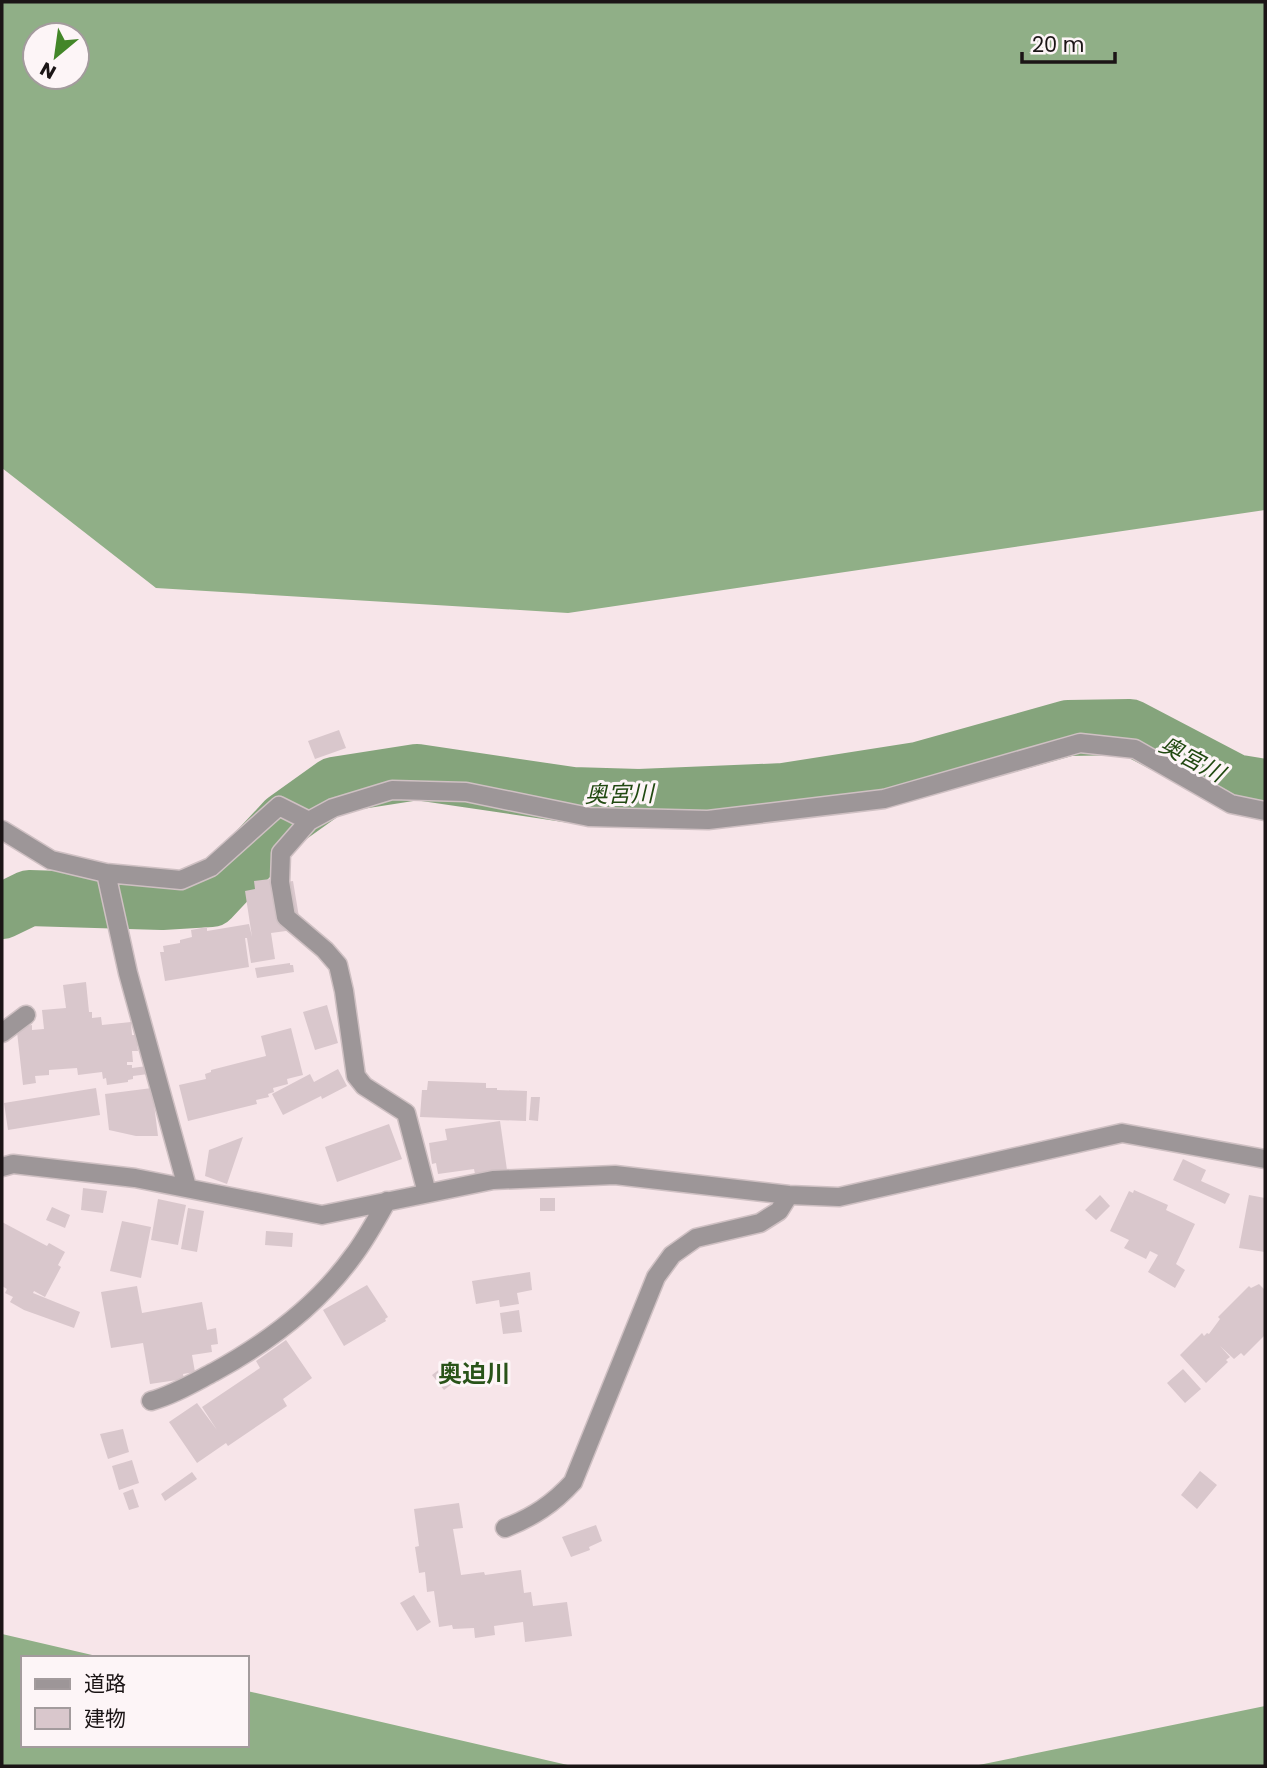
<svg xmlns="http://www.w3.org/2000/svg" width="1267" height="1768" viewBox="0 0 1267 1768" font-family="Poppins,'Noto Sans JP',sans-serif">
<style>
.forest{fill:#90af87;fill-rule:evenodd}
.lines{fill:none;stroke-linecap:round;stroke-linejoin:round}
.river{stroke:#85a47c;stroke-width:56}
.building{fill:#d9c7cc}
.street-casing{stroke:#cfc0c3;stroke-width:21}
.street{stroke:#9d9698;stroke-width:18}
.labels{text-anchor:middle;stroke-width:6;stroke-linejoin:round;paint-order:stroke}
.water-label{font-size:23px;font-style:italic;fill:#214911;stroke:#fdf5f7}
.quarter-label{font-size:24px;font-weight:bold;fill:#295319;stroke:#fdf5f7}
</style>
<rect width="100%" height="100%" fill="#f7e5e9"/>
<!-- forest -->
<path class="forest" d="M2 2H1265V510L568 613 156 588 2 468ZM35 35H77V77H35Z
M2 1634 105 1658H23V1745H247V1691L572 1766H2Z
M1265 1706V1766H974Z"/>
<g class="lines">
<!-- river -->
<path class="river" d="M2 911 29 898 162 902 211 899 285 820 334 785 417 772 572 795 639 797 784 791 918 770 1068 728 1130 727 1235 782 1265 787"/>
</g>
<!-- building -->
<path class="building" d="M339 730 346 748 315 759 308 741Z
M270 879 271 884 293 881 301 929 271 933 275 959 251 963 247 938H245L249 967 165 981 160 952H164L163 946 180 943V940L192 937 191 930 207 927V931L249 924 252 937 245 891 255 889 254 881Z
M290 963V965H293L294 972 257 978 255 968Z
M86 982 89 1012H92V1018L101 1017 102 1025 131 1022 132 1035H136L138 1051H132L133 1062H127V1065H132V1068L147 1066 148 1074 133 1076V1079L128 1080V1082L107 1085 106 1078 103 1079 102 1072 78 1075 77 1068 49 1070V1075L35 1076 36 1083 23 1085 17 1032 19 1031V1027L32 1025V1030L44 1029 42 1010 66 1008 63 985Z
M327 1005 338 1043 315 1050 303 1012Z
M291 1028 303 1075 287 1079 288 1084 273 1088 274 1092 268 1094 269 1097 256 1100 257 1104 188 1121 179 1085 206 1079 205 1074 211 1072V1070L266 1056 261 1036Z
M338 1069 347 1086 322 1099 321 1096 283 1115 272 1094 310 1074 314 1082Z
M428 1081 486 1083V1088H497V1090L527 1091 526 1121 420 1117 422 1090H427Z
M96 1088 100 1115 8 1130 4 1103Z
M152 1088 158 1136H136L109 1130 105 1094Z
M531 1097H540L538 1121 529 1120Z
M500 1121 507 1170 475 1174 474 1169 438 1174 436 1163 432 1164 429 1143 447 1140 445 1129Z
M389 1124 402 1159 337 1182 325 1147Z
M243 1137 227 1184 205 1176 209 1150Z
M1183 1159 1206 1170 1201 1181 1230 1194 1225 1204 1173 1180Z
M83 1188 107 1191 103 1213 81 1210Z
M1134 1190 1168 1205 1166 1210 1195 1224 1176 1264 1185 1270 1175 1288 1148 1272 1158 1255 1150 1251 1146 1259 1124 1248 1129 1240 1110 1231 1129 1191 1133 1193Z
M1100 1195 1110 1206 1096 1220 1085 1210Z
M1249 1195 1265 1198V1252L1239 1248Z
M540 1198H555V1211H540Z
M158 1199 186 1205 178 1245 151 1240Z
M52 1207 70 1215 65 1228 46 1220Z
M188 1208 204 1211 197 1252 181 1249Z
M122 1221 151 1227 141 1278 110 1271Z
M2 1222 47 1246 49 1243 65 1252 58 1265 61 1267 45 1297 34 1291 33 1293 80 1312 74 1328 24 1310 10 1302 13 1297 5 1293 7 1289 2 1286Z
M266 1231 293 1233 292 1247 265 1245Z
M530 1272 532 1290 517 1293 519 1304 500 1307 499 1300 476 1304 472 1281Z
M1259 1284 1265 1290V1335L1244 1356 1241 1353 1234 1359 1220 1346 1230 1357 1226 1360 1228 1362 1206 1383 1180 1355 1202 1333 1204 1336 1207 1333 1209 1334 1220 1319 1218 1317 1249 1286 1251 1288Z
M367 1285 388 1317 385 1319 386 1321 344 1346 323 1310Z
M137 1286 142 1313 202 1302 207 1330 216 1328 218 1344 211 1345 212 1352 192 1355 195 1372 183 1374 184 1379 150 1384 143 1343 111 1348 101 1292Z
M519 1310 522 1332 503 1334 500 1313Z
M286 1340 312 1378 283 1399 287 1406 228 1446 226 1443 197 1463 169 1422 197 1403 217 1430 202 1407 260 1368 256 1361Z
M449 1362 460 1378 444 1390 432 1375Z
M1183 1369 1201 1389 1185 1403 1167 1383Z
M123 1429 129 1452 108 1459 100 1434Z
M132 1460 139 1483 119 1490 112 1466Z
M1200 1471 1217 1485 1197 1509 1181 1495Z
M192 1472 197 1479 165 1501 161 1494Z
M133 1489 139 1507 129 1510 123 1493Z
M459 1503 463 1528 453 1529 461 1575 484 1572 485 1575 521 1570 524 1593 531 1592 533 1606 567 1602 572 1636 525 1642 523 1622 494 1626 495 1635 475 1638 474 1628 453 1629 452 1625 439 1627 434 1591 427 1592 425 1572 419 1573 415 1547 419 1546 414 1509Z
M596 1525 602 1541 589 1547 590 1550 571 1557 562 1537Z
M414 1595 431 1622 417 1631 400 1603Z"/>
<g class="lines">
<defs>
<path id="street" d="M309 821 281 853 280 882 286 917 325 950 338 965 344 991 356 1076 364 1086 406 1113 427 1193
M2 830 51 860 106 873 128 973 187 1187
M106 873 181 880 211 867 279 806 309 821 333 808 392 790 466 792 589 817 708 820 884 799 1080 743 1135 749 1231 804 1265 811
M2 1033 26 1015
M2 1167 13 1164 135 1178 322 1215 493 1180 615 1175 789 1195 839 1197 1122 1133 1265 1159
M151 1401C173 1395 193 1383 214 1372 267 1343 317 1306 353 1256 366 1239 376 1220 387 1201
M505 1528C533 1517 553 1504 573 1482L656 1277 672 1255 696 1238 760 1223 779 1211 789 1195"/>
</defs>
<!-- street casing -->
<use href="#street" class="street-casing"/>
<!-- street -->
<use href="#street" class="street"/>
</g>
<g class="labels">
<!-- water labels -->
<g class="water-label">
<text transform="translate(1192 759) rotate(28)" y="8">奥宮川</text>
<text transform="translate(619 794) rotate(-1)" y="8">奥宮川</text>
</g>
<!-- quarter labels -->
<g class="quarter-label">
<text x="474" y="1382">奥迫川</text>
</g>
</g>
<!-- border -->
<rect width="1267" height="1768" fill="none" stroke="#1b1516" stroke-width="7"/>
<!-- legend -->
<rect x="21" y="1656" width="228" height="91" fill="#fdf5f7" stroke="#a39b9d" stroke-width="2"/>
<rect x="35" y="1679" width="35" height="10" fill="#9d9698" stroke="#a39b9d" stroke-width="2"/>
<text x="84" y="1691" font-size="21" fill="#1b1516">道路</text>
<rect x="35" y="1708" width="35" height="21" fill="#d9c7cc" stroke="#a39b9d" stroke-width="2"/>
<text x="84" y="1726" font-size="21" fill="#1b1516">建物</text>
<!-- north arrow -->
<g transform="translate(56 56) rotate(209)"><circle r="33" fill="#fdf5f7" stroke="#a39b9d" stroke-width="2"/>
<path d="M0-5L12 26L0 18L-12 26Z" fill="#438629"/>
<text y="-10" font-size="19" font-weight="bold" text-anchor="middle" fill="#1b1516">N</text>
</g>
<!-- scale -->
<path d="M1022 52v10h93v-10" fill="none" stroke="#1b1516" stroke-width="3.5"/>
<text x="1032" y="52" font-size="21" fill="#1b1516" stroke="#fdf5f7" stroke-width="5" paint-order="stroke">20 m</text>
</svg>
